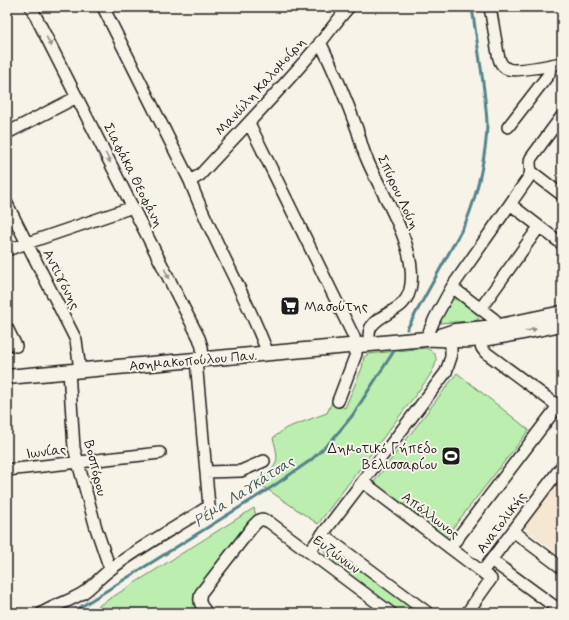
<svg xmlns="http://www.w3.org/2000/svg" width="569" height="620" viewBox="0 0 569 620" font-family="Mynerve,sans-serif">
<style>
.built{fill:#f5e7d2}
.green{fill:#bbeeaf;stroke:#6c8566}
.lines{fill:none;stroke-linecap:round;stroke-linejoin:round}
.stream{stroke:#53838a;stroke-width:3}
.minor-casing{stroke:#1c1c1c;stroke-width:14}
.tertiary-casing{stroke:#1c1c1c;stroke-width:17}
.minor{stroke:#f7f3e8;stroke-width:11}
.tertiary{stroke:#f7f3e8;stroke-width:14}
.oneway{fill:#94928c}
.labels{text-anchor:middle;stroke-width:4;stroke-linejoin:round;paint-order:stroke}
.street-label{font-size:14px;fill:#1c1c1c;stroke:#f7f3e8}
.poi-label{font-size:14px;fill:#1c1c1c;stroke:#f7f3e8;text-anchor:start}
.water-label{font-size:15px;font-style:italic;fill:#3c585c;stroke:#f7f3e8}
</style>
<rect width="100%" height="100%" fill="#f7f3e8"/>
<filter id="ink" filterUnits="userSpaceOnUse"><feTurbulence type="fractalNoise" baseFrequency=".025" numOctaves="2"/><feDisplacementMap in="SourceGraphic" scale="8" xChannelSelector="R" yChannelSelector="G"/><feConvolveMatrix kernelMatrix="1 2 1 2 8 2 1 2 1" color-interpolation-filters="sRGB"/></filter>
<g filter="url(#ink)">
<!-- built -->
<path class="built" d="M559 478 562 481V557L522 527Z"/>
<!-- green -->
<path class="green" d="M451 299C459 298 478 311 479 319L474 321 437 323Z
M426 348C444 355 434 369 426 381L318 524 255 481C277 468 281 464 273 438L286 428 327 413 332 402 345 408 362 368 364 357 368 354Z
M457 373 529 430 445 538 374 482Z
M254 508 256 516 197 591 202 613H87Z
M326 544 422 613H396L338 567 324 551 325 545Z"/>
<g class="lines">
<!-- stream -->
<path class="stream" d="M407 329 466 222C477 196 487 151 487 123 485 84 477 45 472 7
M71 613 272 487 311 460 332 440 352 416 394 351"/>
<defs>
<path id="minor" d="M31 7 199 338 202 347 203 359
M103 7 190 181C212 240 246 294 268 354
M490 7 498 54C499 60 502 67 508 69 516 72 552 65 562 63
M320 42C334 70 346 99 357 129 360 138 362 148 366 157 381 194 416 243 411 284 408 313 382 310 371 327 368 332 369 339 369 345
M249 123 354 337 356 346V354L338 401
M508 127 549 74 550 65
M7 133 77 97
M532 172 562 195
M190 181 200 175C240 131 282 89 320 43 330 31 338 19 349 7
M7 204 76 340 80 370
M510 204 562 244
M7 250 133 207
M452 287 494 319 497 327
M481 308 539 227
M7 328 16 346
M426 339 435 318 452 287 529 177C533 170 528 165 531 158L562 116
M479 339 482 348 485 352 562 409
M69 371 74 448 96 528 110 569
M7 470 160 453
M206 472 241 471 264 461
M363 482 482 572
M513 531 562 568
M322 534 428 613
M450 548 558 406
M309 552 446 372 451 357V341
M491 560 562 612
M42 613C55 605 70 601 83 593 93 586 101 576 111 569 142 545 177 527 209 506L196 360
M207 613C201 606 198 602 201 593L253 526 258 521 262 519 269 522 391 613
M467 613 491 579 482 572 562 466"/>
<path id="tertiary" d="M443 335 455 331 495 327 562 313
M7 377 426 339C441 338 455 341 470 340 501 338 531 330 562 324"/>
</defs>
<!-- minor casing -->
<use href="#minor" class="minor-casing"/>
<!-- tertiary casing -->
<use href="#tertiary" class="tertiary-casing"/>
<!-- minor -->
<use href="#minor" class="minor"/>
<!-- tertiary -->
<use href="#tertiary" class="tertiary"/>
</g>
<!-- one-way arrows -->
<defs><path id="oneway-solid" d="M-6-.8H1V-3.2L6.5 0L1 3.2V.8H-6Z"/></defs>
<g class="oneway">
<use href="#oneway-solid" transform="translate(49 42) rotate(63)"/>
<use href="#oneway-solid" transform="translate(108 158) rotate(63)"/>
<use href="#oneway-solid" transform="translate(167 274) rotate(63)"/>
<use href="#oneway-solid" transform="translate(531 330) rotate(-12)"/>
</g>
</g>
<!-- icons -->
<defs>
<symbol id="supermarket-square" viewBox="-11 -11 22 22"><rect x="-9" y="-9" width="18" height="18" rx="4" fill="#1c1c1c" stroke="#f7f3e8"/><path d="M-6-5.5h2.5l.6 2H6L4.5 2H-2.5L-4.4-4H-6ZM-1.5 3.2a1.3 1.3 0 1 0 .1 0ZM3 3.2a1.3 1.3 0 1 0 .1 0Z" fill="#fff"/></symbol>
<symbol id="stadium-square" viewBox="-11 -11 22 22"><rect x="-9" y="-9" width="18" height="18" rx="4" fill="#1c1c1c" stroke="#f7f3e8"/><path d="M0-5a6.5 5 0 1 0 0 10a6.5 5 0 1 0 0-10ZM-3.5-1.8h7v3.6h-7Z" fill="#fff"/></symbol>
</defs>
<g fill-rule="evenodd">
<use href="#supermarket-square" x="279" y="295" width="22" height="22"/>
<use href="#stadium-square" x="440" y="445" width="22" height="22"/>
</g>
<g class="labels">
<!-- street labels -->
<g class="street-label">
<text transform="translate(260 86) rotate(-48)" y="5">Μανώλη Καλομοίρη</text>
<text transform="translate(134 175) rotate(63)" y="5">Σιαφάκα Θεοφάνη</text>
<text transform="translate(399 192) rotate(65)" y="5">Σπύρου Λούη</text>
<text transform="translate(62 279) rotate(63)" y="5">Αντιγόνης</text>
<text transform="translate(193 360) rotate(-5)" y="5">Ασημακοπούλου Παν.</text>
<text transform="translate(46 451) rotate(-7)" y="5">Ιωνίας</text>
<text transform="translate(96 468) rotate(76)" y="5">Βοσπόρου</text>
<text transform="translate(431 515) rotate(37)" y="5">Απόλλωνος</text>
<text transform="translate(501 522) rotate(-53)" y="5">Ανατολικής</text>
<text transform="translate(337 554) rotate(37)" y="5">Ευζώνων</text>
</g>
<!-- poi labels -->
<g class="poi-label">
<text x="304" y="311">Μασούτης</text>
<text x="437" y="453" text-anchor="end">Δημοτικό Γήπεδο<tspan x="437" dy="16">Βελισσαρίου</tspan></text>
</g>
<!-- water labels -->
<g class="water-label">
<text transform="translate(244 491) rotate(-33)" y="5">Ρέμα Λαγκάτσας</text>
</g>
</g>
<!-- margin -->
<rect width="569" height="620" fill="none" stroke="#f7f3e8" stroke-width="24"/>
<rect x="12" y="12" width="545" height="596" fill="none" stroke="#1c1c1c" stroke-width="1.5" filter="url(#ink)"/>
</svg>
